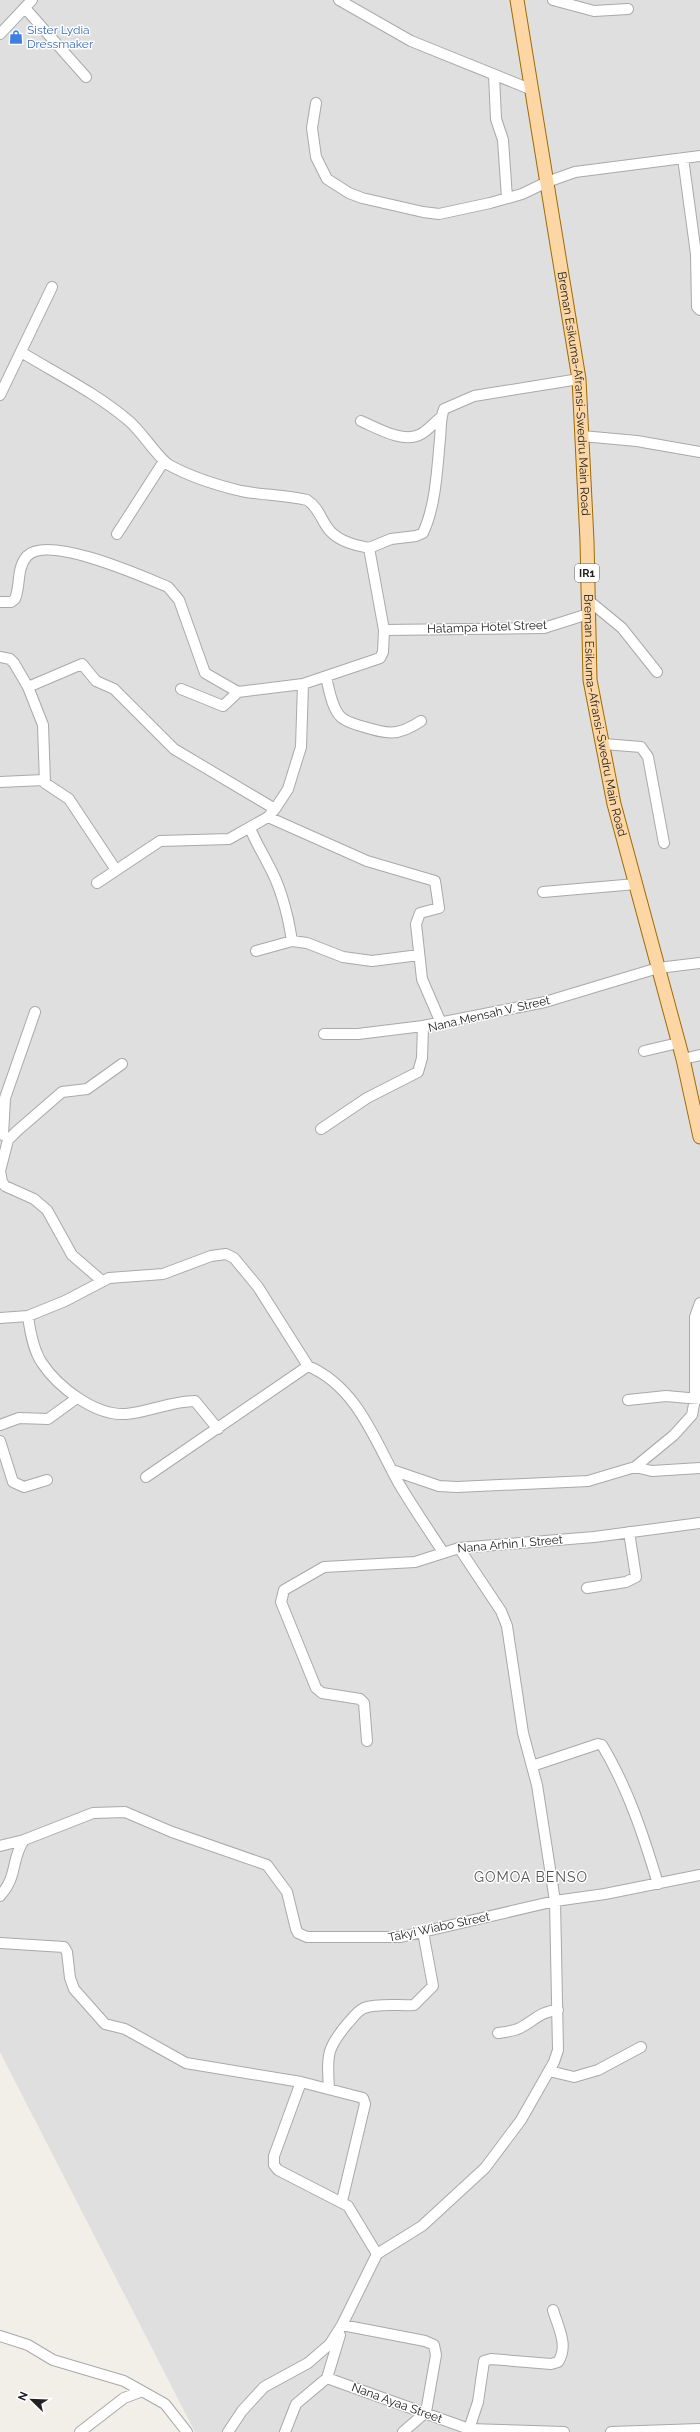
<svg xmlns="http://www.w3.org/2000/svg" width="700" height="2432" viewBox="0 0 700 2432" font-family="Raleway,sans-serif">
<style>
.residential{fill:#e0dfdf}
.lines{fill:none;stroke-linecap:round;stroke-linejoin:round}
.minor-casing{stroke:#a9a9a9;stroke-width:12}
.major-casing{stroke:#a06b00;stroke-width:15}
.minor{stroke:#fff;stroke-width:10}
.major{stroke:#fcd6a4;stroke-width:13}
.labels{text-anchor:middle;stroke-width:3;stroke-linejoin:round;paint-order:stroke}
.shield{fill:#fff;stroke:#646464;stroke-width:1}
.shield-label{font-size:11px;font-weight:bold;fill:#222}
.shop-label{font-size:12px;fill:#366cbe;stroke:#fff;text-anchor:start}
.street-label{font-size:12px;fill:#222;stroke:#fff}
.quarter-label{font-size:14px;letter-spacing:1px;fill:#555;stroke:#fff}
</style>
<rect width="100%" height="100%" fill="#f2efe9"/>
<!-- residential -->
<path class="residential" d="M0 0H700V2432H195L0 2052Z"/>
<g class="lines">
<defs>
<path id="minor" d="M339 0 411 41 530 89
M553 0 594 11 628 9
M25 8 86 77
M0 34 32 0
M494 75 496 119 503 140 507 198
M316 103 312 128 316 157 327 179 349 193 362 198 423 212 439 214 490 203 522 194 547 182 575 172 700 156
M683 158 696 254 697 307 700 310
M21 352C57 374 96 393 129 421 142 432 158 458 169 465 191 477 216 485 241 491 262 495 285 495 307 500 320 508 321 522 331 532 341 542 355 545 369 548L384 630 383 652 380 658 303 684 238 692 223 706 181 689
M0 395 52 287
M361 421C377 428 404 444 421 434 428 430 434 423 440 418
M582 436 637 441 700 452
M117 534 164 461
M369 548 391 539 416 536 423 533C436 505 437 469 440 439 441 428 440 419 444 409L474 396 579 379
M588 600 622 628 657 672
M0 602H11L15 599C21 584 16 569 27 556 48 534 144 577 168 587L179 600 205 673 238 692
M384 630 544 628 588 614
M0 657 10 659 14 663 28 687 43 725 45 783 69 799 116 870
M326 677C329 689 332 709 341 717 346 722 355 724 361 726 387 734 397 737 421 721
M28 687 82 664 96 681 114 689 174 749 275 809
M604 744 641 747 648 757 664 843
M0 782 44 780
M268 817 367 861 435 881 439 908 420 913 416 924 422 979 441 1023
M250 828C255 841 262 852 268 864 281 887 288 915 292 941
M97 883 160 841 229 839 268 817 275 809 288 789 301 747 303 684
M543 892 636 884
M256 951 292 941 307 943 343 957 372 961 419 955
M324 1034H358L423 1026
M644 1051 678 1043
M683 1059 700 1055
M321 1129 367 1098 418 1072 422 1058 423 1026 545 1002 658 968 700 963
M3 1135 5 1098 35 1012
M102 1281 72 1255 47 1210 34 1199 5 1186 2 1182 0 1171 8 1140 17 1131 62 1092 87 1089 122 1064
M28 1316C30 1331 33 1350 42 1363 58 1387 95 1416 126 1414 149 1412 172 1401 195 1401L218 1429
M0 1318 28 1316 65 1301 109 1278 163 1274 211 1256 226 1254 234 1258 258 1287 308 1366
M628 1400 666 1396 700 1399
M0 1425 19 1418 48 1419 77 1398
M0 1441 13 1482 24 1487 47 1480
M635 1467 674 1435 692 1415 695 1399V1317L700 1303
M392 1470 439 1486 457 1487 588 1481 635 1467 652 1471 700 1468
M146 1477 308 1366C357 1387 374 1439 398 1482 412 1506 428 1529 443 1552
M587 1588 626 1582 636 1577 629 1532
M367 1741 364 1703 360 1699 322 1693 316 1688 281 1602 284 1590 324 1567 415 1562 459 1548 594 1537 700 1523
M532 1766 598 1744 602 1745C628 1788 644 1837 658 1884
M0 1846 24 1840 93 1813 125 1812 172 1832 267 1865 287 1892 296 1929 298 1933 307 1937H401L555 1901 605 1894 700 1875
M0 1896C19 1874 10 1861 24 1840
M0 1943 64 1947 67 1952 70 1978 74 1989 105 2024 125 2029 186 2063 301 2082 363 2098 365 2104 342 2201
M498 2033C505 2032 514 2031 520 2028 536 2020 538 2012 558 2010
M549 2071 574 2077 598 2070 641 2047
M301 2082 274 2156V2165L278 2170 348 2206 377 2254
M329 2089C327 2055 326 2049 348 2023 353 2018 357 2011 364 2008 378 2003 399 2006 414 2005L433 1986 423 1932
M342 2325 425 2341 434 2345 436 2355 426 2412 403 2432
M0 2336 28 2345 53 2360 124 2381 165 2404 187 2432
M327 2378 469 2429 564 2432
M469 2429 478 2402 484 2361 491 2359 551 2364 558 2362C569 2346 558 2327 553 2310
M80 2432 124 2398 140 2392
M228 2432 242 2411 264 2387 308 2363 330 2344 342 2325 377 2254 422 2226 485 2168 521 2120 554 2062 558 2050 555 1901 537 1785 523 1733 507 1626 501 1611 459 1548
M285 2432 296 2404 327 2378 340 2335
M611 2432 700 2429"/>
<g id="major">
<path id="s1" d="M517 0 579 379 587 541 590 680 614 804 683 1059 700 1137"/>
</g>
</defs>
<!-- minor casing -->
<use href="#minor" class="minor-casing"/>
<!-- major casing -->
<use href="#major" class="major-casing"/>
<!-- minor -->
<use href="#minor" class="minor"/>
<!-- major -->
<use href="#major" class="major"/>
</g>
<!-- icons -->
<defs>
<symbol id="shop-bare" viewBox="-9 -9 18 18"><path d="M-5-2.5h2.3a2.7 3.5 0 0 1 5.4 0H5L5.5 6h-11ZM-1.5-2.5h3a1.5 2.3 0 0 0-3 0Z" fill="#3f7fe0" stroke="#fff" stroke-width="2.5" paint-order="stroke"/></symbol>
</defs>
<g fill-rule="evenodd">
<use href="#shop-bare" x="6" y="27" width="20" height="20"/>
</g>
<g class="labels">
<!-- shield labels -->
<rect class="shield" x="575" y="564" width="24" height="18" rx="3"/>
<g class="shield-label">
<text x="587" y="577">IR1</text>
</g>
<!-- shop labels -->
<g class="shop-label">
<text x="27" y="34">Sister Lydia<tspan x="27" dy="14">Dressmaker</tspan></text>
</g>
<!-- street labels -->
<g class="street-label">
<text dy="4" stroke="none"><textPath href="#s1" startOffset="398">Breman Esikuma-Afransi-Swedru Main Road</textPath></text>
<text transform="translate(487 627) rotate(-2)" y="4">Hatampa Hotel Street</text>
<text dy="4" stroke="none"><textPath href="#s1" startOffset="722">Breman Esikuma-Afransi-Swedru Main Road</textPath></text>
<text transform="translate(489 1014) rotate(-13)" y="4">Nana Mensah V. Street</text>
<text transform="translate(510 1544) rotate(-5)" y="4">Nana Arhin I. Street</text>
<text transform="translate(439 1927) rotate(-12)" y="4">Takyi Wiabo Street</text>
<text transform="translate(397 2403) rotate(20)" y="4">Nana Ayaa Street</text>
</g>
<!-- quarter labels -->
<g class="quarter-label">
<text x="531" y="1882">GOMOA BENSO</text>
</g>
</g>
<!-- north arrow -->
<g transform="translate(32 2400) rotate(293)" stroke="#ffffff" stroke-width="3" paint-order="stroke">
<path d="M0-3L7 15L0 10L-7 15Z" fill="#222222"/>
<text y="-6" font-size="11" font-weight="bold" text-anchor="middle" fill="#222222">N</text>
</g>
</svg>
